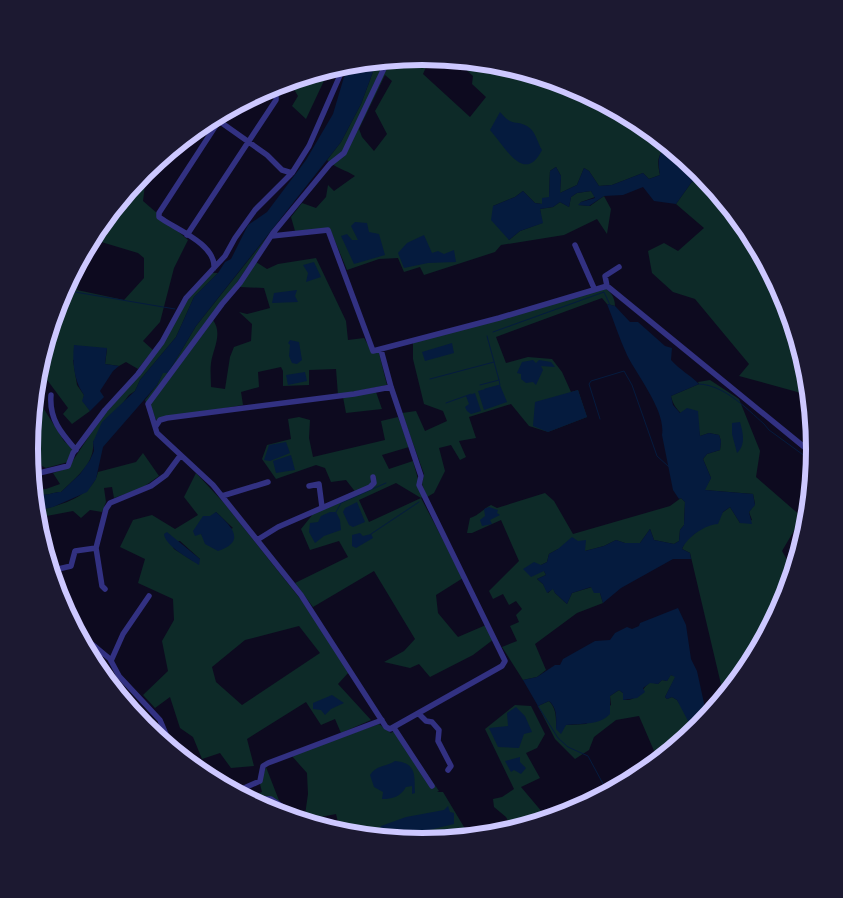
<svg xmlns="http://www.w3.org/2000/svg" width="843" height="898" viewBox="0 0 843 898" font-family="Roboto,sans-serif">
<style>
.green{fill:#0d2a28;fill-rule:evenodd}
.water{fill:#051b3e}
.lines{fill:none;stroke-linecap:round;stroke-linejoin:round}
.stream{stroke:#051b3e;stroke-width:1}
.minor{stroke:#323182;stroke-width:5.5}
.rim{fill:none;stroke:#cdc8ff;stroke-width:6}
</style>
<rect width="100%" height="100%" fill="#0d0a1f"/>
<!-- green -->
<path class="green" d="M427 57V65L423 74 470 117 486 97 472 84 473 76 455 60 498 64 572 86 640 123 667 145C657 156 657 161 660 175L649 179 643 173 612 185 599 186 589 171 584 168 577 185 560 193 561 176 556 167 550 171 549 198 542 204 535 203 523 191 515 197 493 206 509 240 520 231 542 223 540 209 553 207 560 202 569 207 571 197 577 193 591 191 595 197 581 202 579 205 590 206 604 196 611 209 607 234 597 219 564 235 501 245 495 252 424 275 420 267 404 272 398 258 379 259 347 270 330 229 295 231 291 217 302 203 316 208 326 197 328 185 334 191 355 176C346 170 335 168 327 160L341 142 361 104 377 61ZM385 75 392 81 375 111 387 134 374 151 362 137 359 129Z
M330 68 306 119 292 106 298 96 289 81Z
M147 169 143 201 188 240 174 268 160 322 143 341 153 350 138 369 126 362 119 366 105 364 107 349 73 360 77 385 84 395 83 401 90 411 72 424 63 414 68 408 42 373 37 371 59 298 95 231ZM98 241 138 253 144 258V278L124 300 77 290 90 243Z
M702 175 725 206H727C772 261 803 330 810 401L801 393 739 376 749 364 695 299 673 292 652 273 648 251 664 243 678 251 704 228 676 204 691 183Z
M270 233 236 284 147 405 145 400 157 385 163 372 168 373 196 326Z
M316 258 346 321 348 340 364 338 373 353H379L387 385 338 395 336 369 309 370V385L283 386V371L281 367 258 372 259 387 241 392 243 405 156 420 150 404 213 320C223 334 213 349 211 363 210 371 211 379 211 387L225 389 230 357 234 347 251 341 252 324 239 312 247 314 270 308 264 288 240 287 256 262 267 269 278 264Z
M212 273H218L194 297 176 337 140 380 135 391 129 395 93 442C95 464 76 477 61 492 52 492 47 497 37 494L33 496V490L46 489 60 484 53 473 68 468 105 412 138 376 189 298Z
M602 287C610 290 615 297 615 306L607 304 602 298 496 337 506 363 528 357 552 359 562 372 571 392 578 390 587 417 548 432 529 426 511 404 469 417 476 438 459 441 466 457 460 460 451 445 439 448 445 471 434 493 427 497 422 484 424 474 402 413 416 411 425 431 447 421 443 411 424 404 413 359V342Z
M710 380 739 399 760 451 756 477 802 517 782 551 793 570C779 616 755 659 724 697L690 553 682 549 686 540 730 507 740 523 752 520 749 512 755 504 753 494 704 490 711 478 703 459 707 454 720 450 721 441 719 435 709 433 700 436 698 425C686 417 674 411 671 396L699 384 698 382Z
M376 392 382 409 346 413 343 397Z
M37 398 64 441 73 449 68 462 46 468 42 466 35 453 29 455 34 399Z
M299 417 310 420 309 438 313 457 385 440 381 421 398 417 409 447 382 455 389 469 413 461 423 497 421 498 463 578 436 595 438 613 458 637 486 625 494 639 473 655 430 677 419 664 410 668 384 662 404 651 415 639 374 571 313 607 295 583 348 557 339 541 310 550 301 529 313 514 357 494 346 480 331 482 325 468 316 465 276 479 262 459 267 445 291 439 288 419ZM396 483 421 498 369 522 359 500Z
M143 453 159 476 142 488 114 498 112 487 104 488 106 502 102 512 90 510 81 518 73 511 36 518 35 511C58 506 92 498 98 472L136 462Z
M196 473 224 503 302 601 349 672 338 684 371 720 341 733 335 719 321 725 306 702 247 739 254 766 231 768 220 753 202 759 193 737 180 728 170 697 155 708 143 695 168 671 162 641 174 620 173 599 138 583 145 559 120 547 133 520 152 515 175 529 198 515 184 497ZM216 512 233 528 204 538 201 534ZM180 541 200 559 193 561 174 549 171 543ZM299 626 320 653 242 705 216 682 212 667 245 640Z
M545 493 554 501 573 534 670 506 681 498 685 502 684 525 680 530 679 541 674 544 654 540 650 529 640 543H625L616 540 604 546 585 551 584 548 558 549 549 554 547 562 541 565 546 575 537 579 543 584 548 593 553 588 555 593 567 604 572 593 592 587 600 593 603 603 577 613 535 644 546 670 537 677 523 680 502 647 517 641 510 626 519 622 516 615 522 609 516 601 509 605 503 594 493 599 489 591 519 561 501 520 472 533H467L470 518C478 516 483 509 491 505L497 508Z
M670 675 676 676 665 697 667 699 672 697 677 700 693 723 701 722 702 724 658 760 639 716 616 720 594 737 589 750 575 759 555 739 538 706 549 701C557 709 556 719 556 729L566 725 586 724 611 705 610 696 619 690 623 693V700C638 701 640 691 650 682L658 684 662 680 667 681Z
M515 705 531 706 545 734 537 748 526 753 540 778 521 787 548 819 513 830 506 817 494 807 493 799 502 797 514 789 485 729Z
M379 724 391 733 396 729 439 791 437 792H443L470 837 421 842 349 835 347 826H339L336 814 310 819 305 815 308 794 307 773 291 755Z
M266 767 285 816 256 804 252 796 262 792 260 784Z"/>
<!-- water -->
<path class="water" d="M377 61 361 104 341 142 196 326 168 373H163L157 385 103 447 96 479 87 492 53 507 35 511 33 496 37 493C47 497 52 492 61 492L80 474 90 460 94 451 93 442 102 422 135 391 140 380 176 337 194 297 218 273 225 262 231 259 248 225 267 212 306 160 333 114 344 77 352 63Z
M500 112C514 128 514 119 527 126 536 131 537 142 542 150 525 185 505 147 490 130Z
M667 145 702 175 691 183 676 204 654 201 643 187 623 195 604 196 589 206 578 205 581 202 595 198 591 191 577 193 571 197 569 207 560 202 553 207 540 209 543 223 520 231 509 240 491 220 493 206 515 197 523 191 535 203 542 204V198L549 197 550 171 556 167 561 176 560 193 577 185 584 168 589 171 599 186 612 185 643 173 649 179 660 175C658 161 657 156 667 145Z
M355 222 367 223 369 232 379 234 385 255 354 264 341 236 347 234 352 240H358L351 226Z
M424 235 432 253 438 251 444 254 454 250 456 262 428 263 404 268 398 253 407 243Z
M314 262 321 277 306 282 308 273 303 265Z
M297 290 295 296 298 302 272 303 274 293Z
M607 304 615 306 630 322H638L665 346 672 348 671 360C680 370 690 375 699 384L671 396 673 405 680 413 687 408 698 411 700 436 709 433 719 435 721 441 720 450 707 454 703 459 711 478 705 490 753 494 755 505 749 512 752 524 740 523 730 507 723 512 718 524C705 525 688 536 682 549L690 553 691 559H673L621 588 603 603 600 593H594L591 587 572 593 567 604 555 593 553 589 547 593 543 584 537 579 546 575 544 571 531 577 523 569 534 562 541 565 547 562 549 554 558 549 572 537 578 541 586 540 585 551 604 546 616 540 625 543H640L650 529 654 540 674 544 679 541 680 530 684 525 685 502 681 498 679 499 673 490 662 435C666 411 638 377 627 355 619 338 614 321 607 304Z
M290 340 299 342 302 360 297 364 292 363 289 356 290 345 288 343Z
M452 343 454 353 425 361 422 352Z
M74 345 107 348 105 364 119 366 113 371 100 391 104 397 90 411 82 401 84 395C74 381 72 362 74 345Z
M533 360 536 363 539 360 551 362 555 367 541 366 543 370 536 385 533 382 526 383 521 379V374L517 373 522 362Z
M305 372 307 381 288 385 286 375Z
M500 385 507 402 484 410 478 391Z
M578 390 587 417 548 432 533 426 535 402Z
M475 393 481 411 471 414 467 411 465 407 469 404 466 396Z
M740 422C743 432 746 445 737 453L732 434V423Z
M286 442 290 453 270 461 264 460 269 445Z
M291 455 295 470 276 473 273 461Z
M357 502 365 522 353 527 349 525 343 512 345 508Z
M489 507 498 510 497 513 500 515 490 520 492 524 482 526 480 520 485 516 484 509Z
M216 512C230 525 248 541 218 551L205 544 201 534 195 536 193 531 203 516H210Z
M330 512H336L340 520 341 530 324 536 315 543 309 532 310 523 318 522 321 516Z
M167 532 200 559 199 565C190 559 165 546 164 534Z
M360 533 363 536 371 534 373 538 356 548 352 546V535Z
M678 608 686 625 691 659 697 671 707 717 703 722 688 721 677 700 672 697 667 699 665 697 675 677 671 675 667 681 662 680 658 684 650 683 643 688 645 692 637 698 623 700V693L619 690 610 696V714C599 726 581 723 566 725L561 734 556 729C556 719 558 709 549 701L538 706 523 680 537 677 555 665H560L563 659 595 641 610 640 615 633 627 627 632 629 639 626 640 623Z
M332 695 344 703 331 709 325 715 321 710 313 709V703Z
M516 707 525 716 532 732 524 734 519 748 498 747 489 728 508 726 507 713Z
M520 757V762L526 768 521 774 514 770 511 772 505 761Z
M395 761C418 763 414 777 415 793L412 794V786L406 787C400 797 393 799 382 799L383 792 374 787 370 775C376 765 386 767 395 761Z
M448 806 450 812 454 813V824L392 839 362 836 363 831H372V828L379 831 381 826 406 817 444 810Z"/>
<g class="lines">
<!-- stream -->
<path class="stream" d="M341 65V66
M535 75 554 88
M63 290 175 309
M493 332 604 292 610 305
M430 379 494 362
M699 384C724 385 746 408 764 424L769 430 813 462
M480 385 499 380 487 336
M485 389 500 385 499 380
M446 403 471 394
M600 419 589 384 591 381 624 371 632 385 657 456 669 467
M336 512 341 503 386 483
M371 534 419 502
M789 550 796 562
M538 706 558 738 568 747 588 756 608 793"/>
<!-- minor -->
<path class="minor" d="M219 121 267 155 282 170 292 173
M187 235 276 100V95L266 89
M272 236 328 230 373 351 499 318 607 286 814 455
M575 245 594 288
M214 268C216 246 181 231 165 221L159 217V213L226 110
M607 286 605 276 619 267
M381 350 391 387 421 476 419 485 505 661 502 666 390 729 386 727 301 595 213 485 157 433 148 404 222 304 240 283 273 233 330 164 344 153 388 60
M51 395C49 419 61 433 76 450
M156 426 160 420 167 418 354 394 391 387
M31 475 68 466 73 453 105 410 138 374 162 342 186 298 225 256 235 238 255 210 292 173 309 146 345 64
M309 486 319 484 322 507
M222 496 268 482
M257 540 278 527 370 487 374 483 373 477
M96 548 102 586 105 589
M50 571 71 566 75 551 96 548 106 509 110 503 151 486 166 475 180 456
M79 638 92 644 110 659 119 676 160 720 173 751
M111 661 123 634 149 596
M419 714 426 721 432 722 439 730 438 741 451 766 448 770
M394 728 432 786
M235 792 260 781 263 766 268 763 382 720
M246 799H271L307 823"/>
</g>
<!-- crop -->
<path d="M0 0H843V898H0ZM38 449a384 384 0 1 1 768 0a384 384 0 1 1-768 0Z" fill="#1c1931" fill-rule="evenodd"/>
<path class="rim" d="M38 449a384 384 0 1 1 768 0a384 384 0 1 1-768 0Z"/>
</svg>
